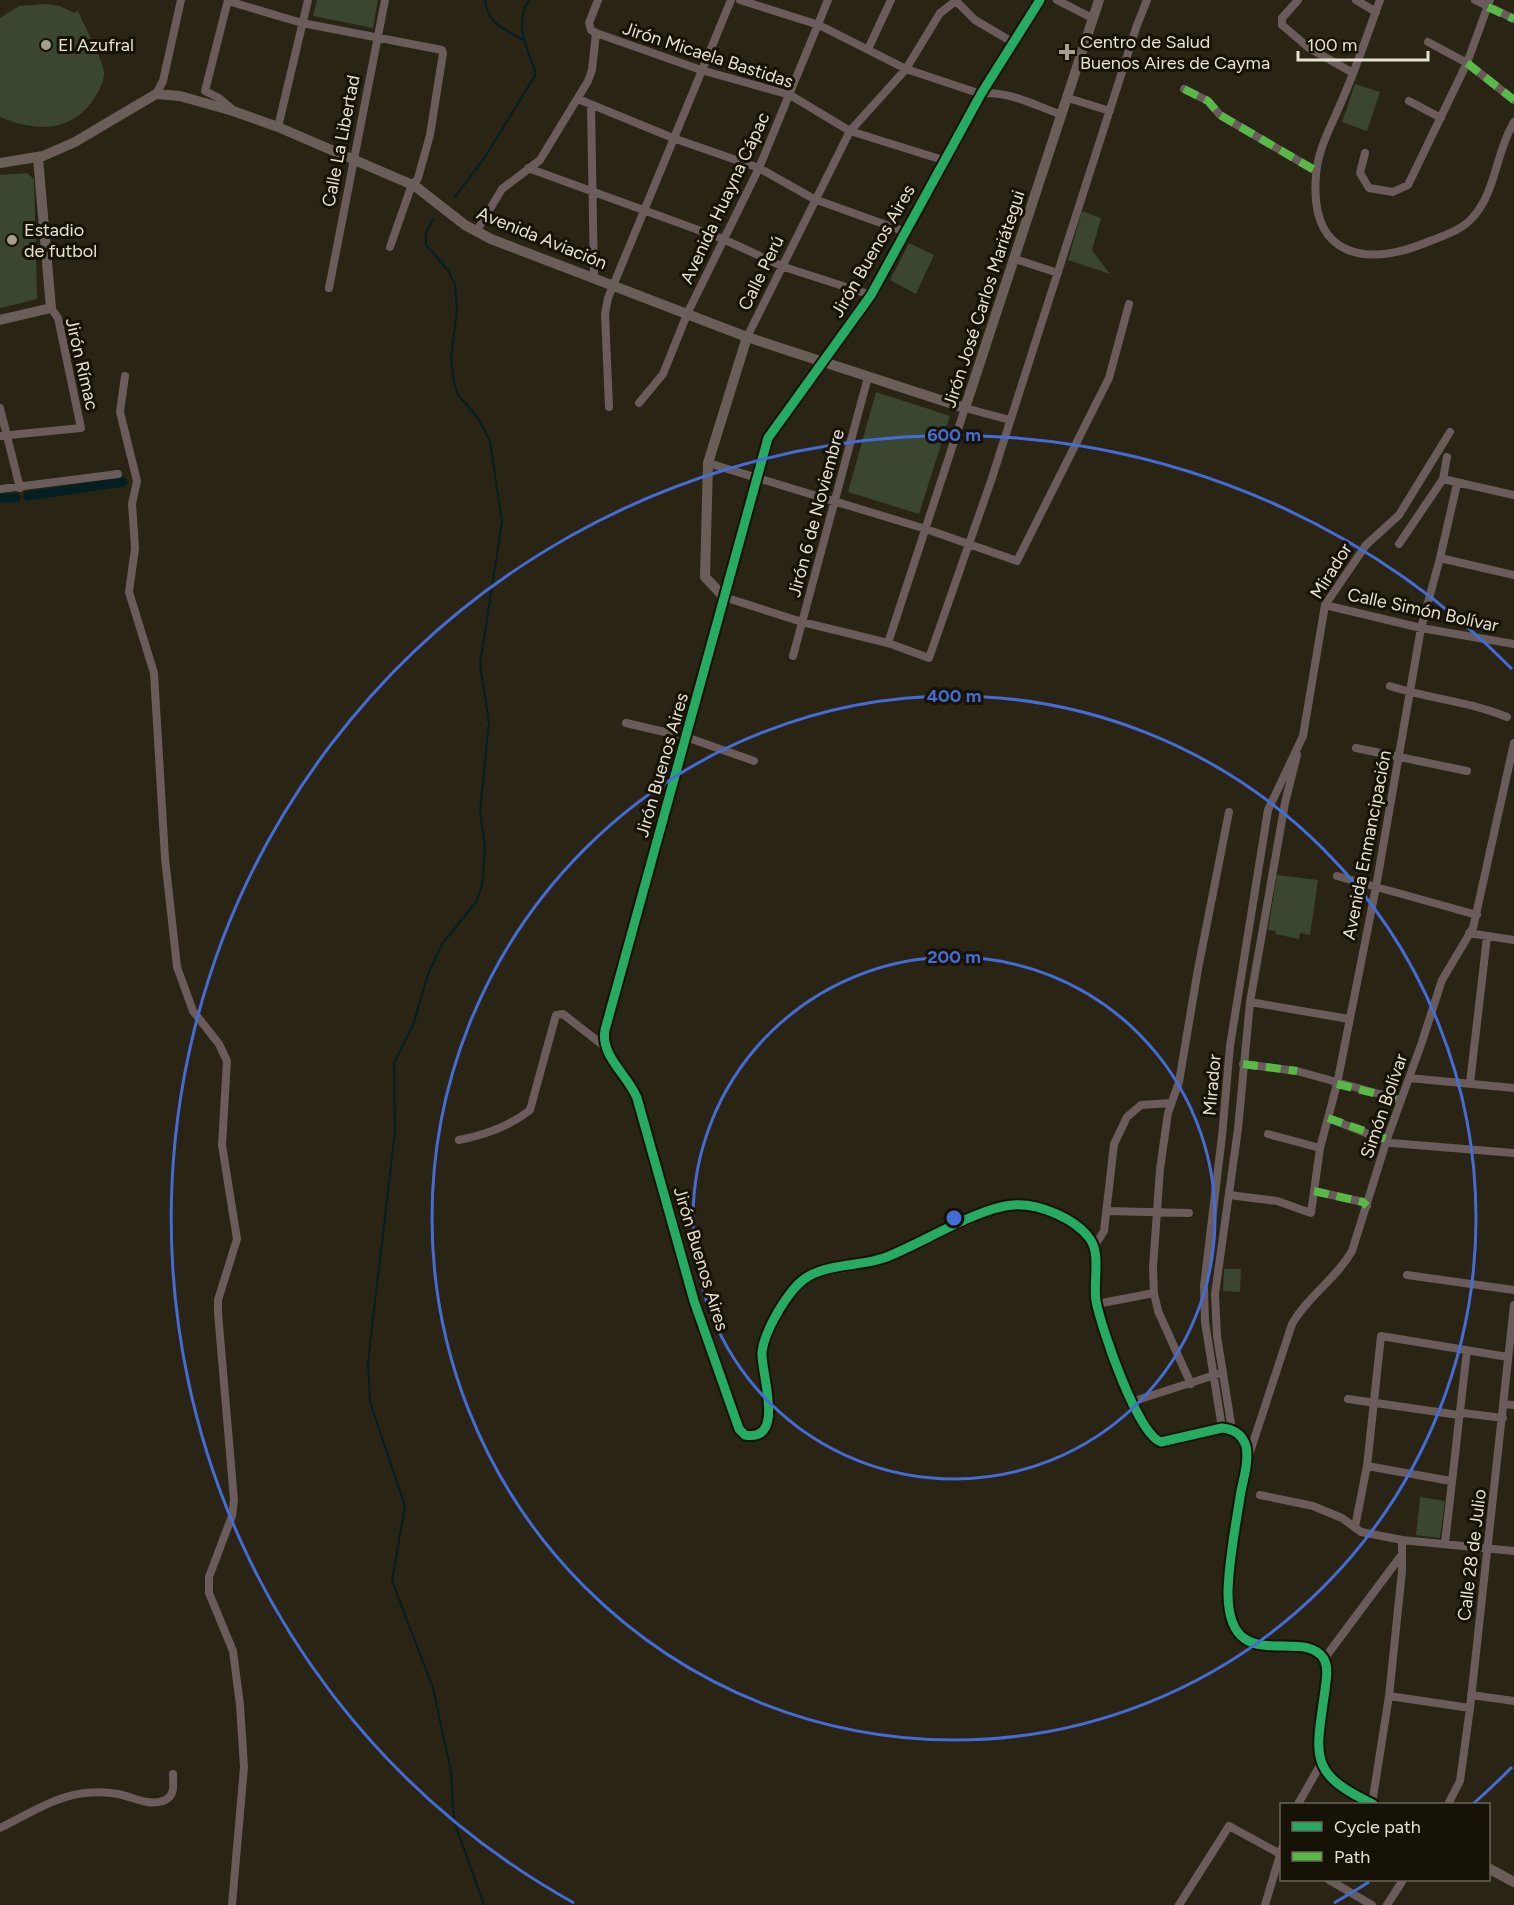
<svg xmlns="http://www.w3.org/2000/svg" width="1514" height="1905" viewBox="0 0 1514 1905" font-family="Figtree,sans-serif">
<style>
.green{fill:#3b4631}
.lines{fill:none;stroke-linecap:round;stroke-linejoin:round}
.stream{stroke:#041f21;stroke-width:2}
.canal{stroke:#041f21;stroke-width:9}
.street{stroke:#695c5a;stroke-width:8}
.secondary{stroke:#6a5e59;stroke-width:10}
.quiet{stroke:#58b947;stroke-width:8;stroke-dasharray:15 8;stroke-linecap:butt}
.cycleway-casing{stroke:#161206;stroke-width:13}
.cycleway{stroke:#26ab63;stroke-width:9}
.ring{fill:none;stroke:#456bd6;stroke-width:3}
.poi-dot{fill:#a49f8e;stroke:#161206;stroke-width:2}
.labels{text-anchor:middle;stroke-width:6;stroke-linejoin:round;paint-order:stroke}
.poi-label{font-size:18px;fill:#e6e1d0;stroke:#161206;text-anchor:start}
.street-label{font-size:18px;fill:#e6e1d0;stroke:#161206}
.centre{fill:#456bd6;stroke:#161206;stroke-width:3}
.ring-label{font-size:18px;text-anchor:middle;font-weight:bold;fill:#456bd6;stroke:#161206;stroke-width:6;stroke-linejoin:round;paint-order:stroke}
</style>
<rect width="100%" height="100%" fill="#292413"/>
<!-- green -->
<path class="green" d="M317 0H378L373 28 313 16Z
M46 4 60 6 74 13 78 11C86 30 100 52 104 72 105 79 99 91 95 97 73 133 35 132 0 117V18L19 6Z
M1355 84 1380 92 1367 131 1342 122Z
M27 173 34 179 37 299 0 308V175Z
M1082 211 1101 218 1092 250 1110 274 1068 260Z
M909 243 934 255 916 294 890 280Z
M876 392 950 416 919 514 848 492Z
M1277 875 1318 880 1310 935 1300 933 1299 939 1275 934 1276 931 1268 930Z
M1224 1269H1241L1240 1292 1223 1291Z
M1420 1497 1445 1501 1440 1538 1416 1535Z"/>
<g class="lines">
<!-- stream -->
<path class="stream" d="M485 0C488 25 504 28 523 40
M455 197 485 157 536 74C528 49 513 25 529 0
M433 220 426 232V245L448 270 455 285 457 311 451 359 454 383 458 395 478 418 490 441 502 522 480 664 489 723 480 810 485 848 482 886 476 902 442 944 428 974 413 1025 394 1063 395 1131 368 1362 370 1402 405 1506 392 1581 433 1688 451 1772 454 1821 484 1905"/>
<!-- canal -->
<path class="canal" d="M28 496 123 482
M0 498H16"/>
<!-- street -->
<path class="street" d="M228 0 205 91 219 98 232 109
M740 0 819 25 906 69 981 94C1005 89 1039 107 1062 115
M955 0 975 20 1014 43
M1040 0 981 94 871 295 768 438 724 597 802 622 888 643 929 658 991 481 1137 25 1147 0
M1057 0 1092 18
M1298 0 1282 18V25L1309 48 1353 73
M1356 0 1376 12
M1380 0C1368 33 1357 66 1343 98 1333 123 1318 147 1316 175 1309 258 1366 268 1430 241 1445 235 1462 230 1473 217 1496 192 1496 151 1514 122
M1475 0 1514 19
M228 1 302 23 442 50 443 53 430 135 418 178 410 190 390 247
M596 33 701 70 790 95 850 131 943 160
M1428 42 1467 63 1514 100
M868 49 891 0
M1184 89 1208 101 1220 115 1316 171
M156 94 163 81 181 0
M1068 98 1110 111
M578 99 673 138 759 168 814 199 906 232
M1409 101 1441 118
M591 105 594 277
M278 127 308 0
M1365 153 1360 173 1369 188 1393 192 1408 185 1467 63 1490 0
M528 168 723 239 784 267 871 295
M476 232 502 189 540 160 588 81 592 70 596 33 591 30 589 23 598 0
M1015 259 1058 273
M329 288 385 0
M747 337 850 131 906 69 940 13 957 0
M125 376 120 412 137 481 132 504 135 548 129 592 154 673 165 858 177 967 193 1011 219 1044 227 1061 222 1145 237 1239 218 1300V1313L234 1500 232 1516 209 1577V1593L233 1651 240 1705 244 1767 232 1905
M639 403 663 374 688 312 759 168 828 0
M609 407 605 314 608 298 731 0
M0 408 20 488
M0 436 81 428 58 318 51 308
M708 463 926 529 1017 561 1109 378 1129 304
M1443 479 1514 495
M0 489 118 474
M1399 544 1443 479 1447 457
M1440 558 1514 575
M1325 605 1421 628 1514 644
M888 643 965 408 1010 420
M793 656 868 377
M1390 686C1429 699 1469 701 1507 717
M626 723 686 737 754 761
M1356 748 1467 771
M1337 876 1477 915
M1469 933 1514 940
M1250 1002 1349 1019
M1243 1064 1297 1071 1401 1100
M1409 1078 1514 1088
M1470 1083 1487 937
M1328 1118 1391 1143 1514 1153
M1268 1134 1320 1148
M459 1140C484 1135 510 1126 530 1110L556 1015 563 1014 604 1046
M1314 1191 1363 1202 1367 1206
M1229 1195 1277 1201 1311 1213 1320 1148 1337 1084 1376 887 1421 628 1440 558 1457 484
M1107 1211 1189 1213
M1094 1247 1104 1231 1114 1144 1127 1117 1141 1105 1170 1103
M1407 1275 1514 1290
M1097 1304 1154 1293
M1191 1384 1158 1311 1154 1293 1153 1268 1160 1169 1168 1113 1179 1082 1198 969 1229 812
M1348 1399 1459 1415 1463 1413 1503 1418
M1131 1402 1218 1374
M1504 1404 1514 1405
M1222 1428 1205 1322 1204 1286 1222 1136 1230 1046 1268 810 1303 736 1325 605 1366 545 1399 515 1450 432
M1232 1430 1217 1336 1215 1294 1238 1129 1250 1002 1285 803 1297 755
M1248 1458 1292 1324C1308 1296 1336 1279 1352 1251L1387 1139 1422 1042 1442 980 1473 928 1514 743
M1367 1466 1451 1481
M1260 1495 1313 1506 1342 1518 1361 1532 1402 1540 1514 1551
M1355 1527 1367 1466 1381 1336 1508 1357
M1445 1543 1467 1350
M1324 1659 1400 1557
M1471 1695 1514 1701
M1389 1696 1470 1708
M1298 1804 1322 1762
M1372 1804 1389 1696 1402 1571V1540
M1448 1804 1460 1781 1470 1708 1514 1305
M0 1828C27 1815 55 1796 85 1793 95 1792 108 1792 118 1794 133 1797 147 1806 163 1801 176 1796 173 1785 173 1774
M1329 1880 1372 1905
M1179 1905 1229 1826 1282 1855
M1265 1905 1282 1848
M1387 1905 1403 1880"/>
<!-- secondary -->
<path class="secondary" d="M0 163 43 156 75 142 156 94 180 96 233 111 278 127 415 186 465 225 491 239 747 337 965 408 1099 0
M0 320 51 308 38 158
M747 337 708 463 705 577 724 597 604 1037C604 1056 629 1078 637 1098L694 1301 739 1429 745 1435 755 1436C785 1418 759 1376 762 1351 765 1332 779 1309 790 1294 809 1268 838 1270 867 1263 902 1254 934 1235 967 1221 980 1215 994 1207 1009 1205 1032 1202 1088 1222 1094 1247 1098 1264 1093 1284 1096 1301 1101 1328 1137 1434 1161 1442L1222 1428C1233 1429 1242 1434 1246 1446 1249 1460 1244 1477 1241 1491 1236 1523 1229 1558 1228 1591 1227 1680 1303 1625 1324 1659 1329 1669 1326 1680 1325 1690 1316 1756 1307 1773 1373 1804
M1488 1868 1514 1882"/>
<!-- quiet -->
<path class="quiet" d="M1488 7 1514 19
M1467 63 1514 100
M1184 89 1208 101 1220 115 1316 171
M1243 1064 1297 1071
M1337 1084 1401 1100
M1328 1118 1387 1139
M1314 1191 1363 1202 1367 1206"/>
<defs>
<path id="cycleway" d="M1040 0 981 94 871 295 768 438 605 1030C600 1056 628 1075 637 1098L694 1301 739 1429 745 1435C787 1443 760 1370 762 1352 764 1335 775 1316 784 1302 791 1292 798 1282 809 1276 831 1264 860 1266 884 1258 919 1245 979 1207 1013 1205 1038 1203 1075 1218 1090 1239 1101 1254 1093 1282 1096 1301 1101 1327 1137 1434 1161 1442L1222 1428C1233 1429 1242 1434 1246 1446 1249 1460 1244 1477 1241 1491 1236 1523 1229 1558 1228 1591 1227 1680 1303 1625 1324 1659 1329 1669 1326 1680 1325 1690 1316 1756 1307 1773 1373 1804"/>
</defs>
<!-- cycleway casing -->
<use href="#cycleway" class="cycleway-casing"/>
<!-- cycleway -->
<use href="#cycleway" class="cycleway"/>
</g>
<!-- distance rings -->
<g class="ring">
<circle cx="954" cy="1218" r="261"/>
<circle cx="954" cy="1218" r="522"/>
<path d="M1512 1767A783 783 0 0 1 1473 1804M1369 1882A783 783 0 0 1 1334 1903M574 1903A783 783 0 1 1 1512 669"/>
</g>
<!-- markers -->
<g class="poi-dot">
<circle cx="46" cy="45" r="6"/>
<path d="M1064 43h6v6h6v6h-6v6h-6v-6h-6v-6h6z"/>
<circle cx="12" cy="240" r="6"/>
</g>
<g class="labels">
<!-- poi labels -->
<g class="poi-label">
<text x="1080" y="48">Centro de Salud<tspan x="1080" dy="21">Buenos Aires de Cayma</tspan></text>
<text x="58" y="51">El Azufral</text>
<text x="24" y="236">Estadio<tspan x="24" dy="21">de futbol</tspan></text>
</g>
<!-- street labels -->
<g class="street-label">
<text transform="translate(708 55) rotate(18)" y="6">Jirón Micaela Bastidas</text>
<text transform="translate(341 141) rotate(-79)" y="6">Calle La Libertad</text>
<text transform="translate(725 198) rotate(-65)" y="6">Avenida Huayna Cápac</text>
<text transform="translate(542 238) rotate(22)" y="6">Avenida Aviación</text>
<text transform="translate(873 251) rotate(-60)" y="6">Jirón Buenos Aires</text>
<text transform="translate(761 273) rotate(-64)" y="6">Calle Perú</text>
<text transform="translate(984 299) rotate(-72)" y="6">Jirón José Carlos Mariátegui</text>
<text transform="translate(82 364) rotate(77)" y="6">Jirón Rímac</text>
<text transform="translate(816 513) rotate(-75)" y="6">Jirón 6 de Noviembre</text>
<text transform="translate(1331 571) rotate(-58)" y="6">Mirador</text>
<text transform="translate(1423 610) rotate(12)" y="6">Calle Simón Bolívar</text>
<text transform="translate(662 765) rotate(-74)" y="6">Jirón Buenos Aires</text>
<text transform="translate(1367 845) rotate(-79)" y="6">Avenida Enmancipación</text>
<text transform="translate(1212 1085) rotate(-85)" y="6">Mirador</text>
<text transform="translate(1384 1106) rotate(-71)" y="6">Simón Bolívar</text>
<text transform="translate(701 1259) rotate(73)" y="6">Jirón Buenos Aires</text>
<text transform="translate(1472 1555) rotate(-83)" y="6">Calle 28 de Julio</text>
</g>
</g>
<circle cx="954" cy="1218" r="9" class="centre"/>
<g class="ring-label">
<text x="954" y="441">600 m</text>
<text x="954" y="702">400 m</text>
<text x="954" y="963">200 m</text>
</g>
<!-- legend -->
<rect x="1280" y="1803" width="210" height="78" fill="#161206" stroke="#696557" stroke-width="1.5"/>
<rect x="1292" y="1822" width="30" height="9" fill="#26ab63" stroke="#696557" stroke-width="1.5"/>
<text x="1334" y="1833" font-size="18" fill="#e6e1d0">Cycle path</text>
<rect x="1292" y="1852" width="30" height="9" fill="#58b947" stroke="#696557" stroke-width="1.5"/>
<text x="1334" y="1863" font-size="18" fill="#e6e1d0">Path</text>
<!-- scale -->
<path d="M1298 51v9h130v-9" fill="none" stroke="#e6e1d0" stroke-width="3"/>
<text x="1307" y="51" font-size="18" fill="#e6e1d0" stroke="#161206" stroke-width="4.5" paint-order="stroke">100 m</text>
</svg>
